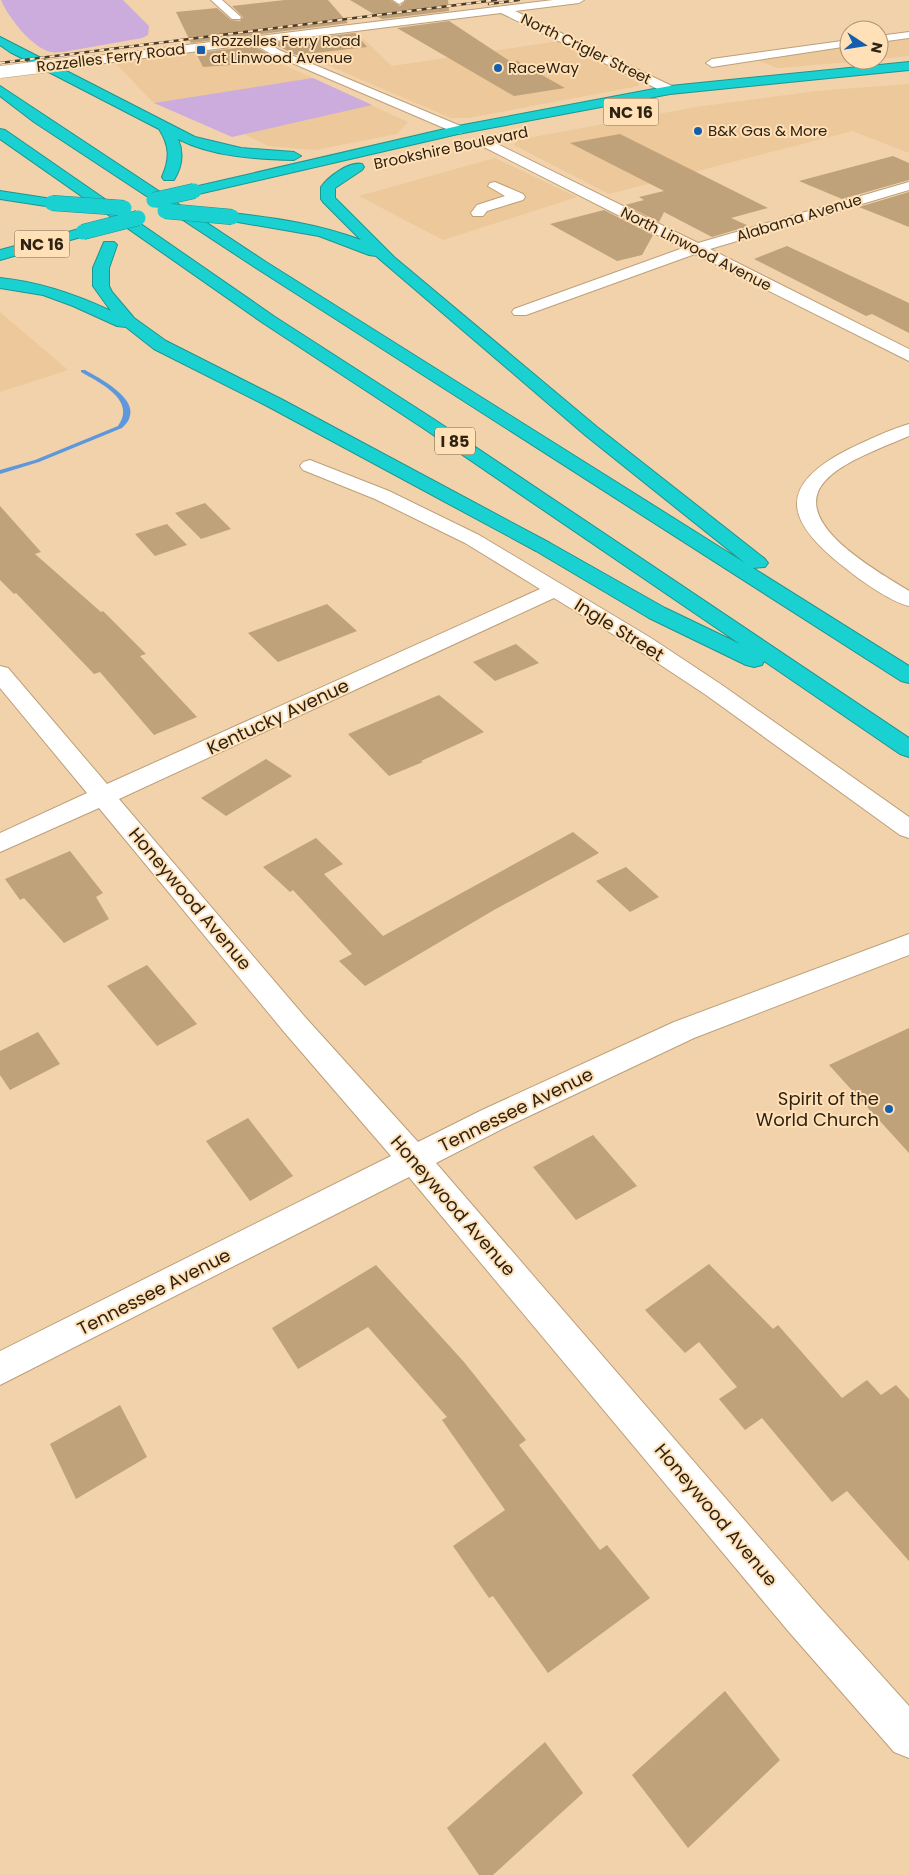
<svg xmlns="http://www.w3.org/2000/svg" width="909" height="1875" viewBox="0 0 909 1875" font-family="Poppins,sans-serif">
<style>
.built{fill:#ecc89a}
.green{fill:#ccacdd}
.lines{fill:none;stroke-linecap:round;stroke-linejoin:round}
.stream{fill:#5d97dc;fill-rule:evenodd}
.building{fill:#bfa17a}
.minor-casing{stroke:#bd9f78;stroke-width:2}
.highway-casing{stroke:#20948e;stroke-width:2}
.minor{fill:#fff;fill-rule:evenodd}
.highway{fill:#19d1d0;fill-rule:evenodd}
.rail-casing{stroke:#4a3c29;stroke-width:2.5}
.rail{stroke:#ffe0b7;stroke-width:2;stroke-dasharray:5;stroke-linecap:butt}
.minor-bridge-casing{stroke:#bd9f78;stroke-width:13;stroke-linecap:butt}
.highway-bridge-casing{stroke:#20948e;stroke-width:16;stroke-linecap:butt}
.minor-bridge{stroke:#fff;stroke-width:12}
.highway-bridge{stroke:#19d1d0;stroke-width:15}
.poi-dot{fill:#135fae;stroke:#ffe0b7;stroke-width:2}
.labels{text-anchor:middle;stroke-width:4;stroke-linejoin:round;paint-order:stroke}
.far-poi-label{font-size:15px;fill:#2e2313;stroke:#ffe0b7;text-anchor:start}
.far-street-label{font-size:15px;fill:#2e2313;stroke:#ffe0b7}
.shield{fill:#ffe0b7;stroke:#6d5c44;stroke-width:1}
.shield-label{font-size:16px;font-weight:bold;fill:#2e2313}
.street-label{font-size:18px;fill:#2e2313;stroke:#ffe0b7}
.poi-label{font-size:18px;fill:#2e2313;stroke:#ffe0b7;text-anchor:end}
</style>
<rect width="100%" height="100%" fill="#f1d2aa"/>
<!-- built -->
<path class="built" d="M356 32 392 66 559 41 639 83V86L468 118H451L276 43Z
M909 39V56L879 59V43Z
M245 47 408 122 397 134 315 150 268 146 246 135 154 103 116 64 179 54Z
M849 47V60H872L778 68 757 60Z
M909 84V153L852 131 609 194 514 145 518 140 528 138 696 107 816 91Z
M495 158 577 197 443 240 359 196Z
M0 312 68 370 0 392Z"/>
<!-- green -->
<path class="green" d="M1 0H123L149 26 148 35 142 38 63 52C59 52 55 53 51 52 32 48 8 17 1 0Z
M313 78 372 105 232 137 154 103Z"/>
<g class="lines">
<!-- stream -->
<path class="stream" d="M81 370H85C99 378 139 398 129 419 128 422 125 425 122 428L39 462 0 474V470L35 460 118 426C137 400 100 383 81 372Z"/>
</g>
<!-- building -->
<path class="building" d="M285 0H328L348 23 191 43 176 12 217 8 231 20 240 21 243 17 232 6Z
M350 0H391L400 6 406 0H448L449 11 382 19Z
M449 21 511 62 517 61 565 88 514 96 397 28Z
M355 33 367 47 296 55 272 43Z
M254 46 275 58 254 60 257 63 203 67 196 53Z
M620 134 768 208 731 218 749 226 712 237 664 212 659 222 625 205 644 200 639 197 664 191 570 143Z
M893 156 909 163V180L842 199 799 181Z
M909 192V227L859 207Z
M604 210 653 235 642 255 617 261 550 224Z
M787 246 909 303V333L872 314 866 316 754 259Z
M205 503 231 529 201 539 175 513Z
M0 506 41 552 35 554 101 612 103 611 146 654 140 656 197 717 154 735 100 672 94 674 16 593 14 594 0 580Z
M167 524 187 545 155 556 135 534Z
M327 604 357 631 278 662 248 633Z
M516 644 539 663 495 681 473 662Z
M439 695 484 732 421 761 423 762 389 776 348 734Z
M266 759 292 776 226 816 201 798Z
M573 832 599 853 494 910 365 986 339 961 352 954 293 890 290 892 263 867 316 838 343 864 324 874 383 936Z
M70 851 103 893 96 897 109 919 64 943 24 898 20 900 5 879Z
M626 867 659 897 630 912 596 881Z
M147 965 197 1024 157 1046 107 986Z
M909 1028V1153L829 1065Z
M38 1032 60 1064 10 1090 0 1075V1051Z
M248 1118 293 1176 250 1201 206 1141Z
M593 1135 637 1186 576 1220 533 1167Z
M709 1264 773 1329 778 1325 842 1398 867 1380 881 1395 896 1385 909 1399V1561L847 1491 832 1502 762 1418 745 1430 719 1399 737 1387 699 1342 685 1353 645 1310Z
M376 1265 464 1362 526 1440 519 1445 600 1550 607 1545 650 1598 548 1673 493 1596 489 1598 453 1546 505 1510 442 1420 447 1417 368 1327 298 1369 272 1328Z
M120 1405 147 1457 76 1499 50 1444Z
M725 1691 780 1760 688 1848 632 1775Z
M545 1742 583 1793 493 1875H479L447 1828Z"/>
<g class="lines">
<defs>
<path id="minor" d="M211 0H222L241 17 240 19H232Z
M393 0H404V1L399 4Z
M553 0H584L579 3 515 11 674 87 676 90 674 93H666L501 13 267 42 279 50 463 127 464 130 463 133 458 134 271 54 254 44 89 65 83 61 89 57Z
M909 32V38L879 42V36Z
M849 40V46L712 67 706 63 712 59Z
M483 137 698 243 909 182V190L710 249 909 349V361L695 254 526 315H514L512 312 514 309 683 248 478 144 476 141 478 138Z
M495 182 523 194 525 197 523 200 487 211 483 216H473L471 213 477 205 505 196 488 186 490 183Z
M909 424V436C884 447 843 461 825 481 787 523 881 573 909 591V606C889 601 860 580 844 567 785 521 776 486 849 449 868 440 888 430 909 424Z
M310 460 389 491 479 535 651 638 722 685 909 817V838L900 835 706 695 635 648 554 598 119 799 305 1017 418 1142 482 1110 674 1022 909 934V955L694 1038 504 1128 436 1163 817 1604 909 1706V1758L894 1752 789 1632 409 1177 0 1385V1351L391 1156 285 1033 99 808 0 852V833L87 793 0 688V666L8 668 107 784 540 589 465 543 375 499 303 470 300 466 303 462Z"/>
<path id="highway" d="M0 37 195 137 241 148 294 152 301 156 294 160C256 159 213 157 178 139 184 153 182 167 174 180H164L162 177C170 159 170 146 159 129L10 52 0 45Z
M909 62V70L670 94 458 134 194 195 187 191 194 187 458 126 670 86Z
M0 86 266 262 745 563 585 435 376 256 369 255 319 236 232 221 227 220 225 217 227 214 232 213C276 218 319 224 361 240L323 202 321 199V187C328 177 349 161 362 164L364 167 362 170 335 188V198L394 257 597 427 765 559 768 563 765 567 753 568 909 666V683L901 681 256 268 34 122 0 96Z
M0 129 5 130 275 317 435 420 909 738V757L900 754 764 661 762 665 754 667 746 665 649 618 536 551 269 407 154 349 126 327 117 326 73 306 43 295 0 288V278C40 282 75 294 111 311L93 286V268L104 242H114L117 245 109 268V286L112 292 134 318 166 341 281 399 550 543 665 608 740 644 423 428 263 323 0 139Z
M0 191 52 199 57 200 59 203 57 206 52 207 0 199Z
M83 228 88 229 90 232 88 235 0 260V250Z"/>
</defs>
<!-- minor casing -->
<use href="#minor" class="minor-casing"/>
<!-- highway casing -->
<use href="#highway" class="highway-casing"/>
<!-- minor -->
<use href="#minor" class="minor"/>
<!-- highway -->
<use href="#highway" class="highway"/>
<defs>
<path id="rail" d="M489 4 519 0
M0 63 496 0"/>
</defs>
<!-- rail casing -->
<use href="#rail" class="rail-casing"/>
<!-- rail -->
<use href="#rail" class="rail"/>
<defs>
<path id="minor-bridge" d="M0 72 89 61"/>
<path id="highway-bridge" d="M154 200 194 191
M52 203 124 208
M165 211 232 217
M83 232 138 218"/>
</defs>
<!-- minor-bridge casing -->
<use href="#minor-bridge" class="minor-bridge-casing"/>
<!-- highway-bridge casing -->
<use href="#highway-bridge" class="highway-bridge-casing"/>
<!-- minor-bridge -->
<use href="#minor-bridge" class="minor-bridge"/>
<!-- highway-bridge -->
<use href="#highway-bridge" class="highway-bridge"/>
</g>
<!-- markers -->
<g class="poi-dot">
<rect x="196" y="45" width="10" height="10" rx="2.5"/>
<circle cx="498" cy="68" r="5"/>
<circle cx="698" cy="131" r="5"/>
<circle cx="889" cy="1109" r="5"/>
</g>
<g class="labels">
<!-- far-poi labels -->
<g class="far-poi-label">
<text x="211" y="46">Rozzelles Ferry Road<tspan x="211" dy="17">at Linwood Avenue</tspan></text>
<text x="508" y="73">RaceWay</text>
<text x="708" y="136">B&amp;K Gas &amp; More</text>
</g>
<!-- far-street labels -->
<g class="far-street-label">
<text transform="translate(586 49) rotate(26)" y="5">North Crigler Street</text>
<text transform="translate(111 58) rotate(-7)" y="5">Rozzelles Ferry Road</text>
<text transform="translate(451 148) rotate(-12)" y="5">Brookshire Boulevard</text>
<text transform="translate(799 218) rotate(-17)" y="5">Alabama Avenue</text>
<text transform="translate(696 249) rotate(27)" y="5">North Linwood Avenue</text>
</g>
<!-- shield labels -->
<g class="shield">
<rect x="603.5" y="98.5" width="55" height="27" rx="4"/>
<rect x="14.5" y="230.5" width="55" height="27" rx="4"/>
<rect x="435" y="427.5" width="40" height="27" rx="4"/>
</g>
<g class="shield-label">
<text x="631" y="118">NC 16</text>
<text x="42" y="250">NC 16</text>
<text x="455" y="447">I 85</text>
</g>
<!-- street labels -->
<g class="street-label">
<text transform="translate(619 630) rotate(32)" y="6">Ingle Street</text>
<text transform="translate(278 717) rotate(-25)" y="6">Kentucky Avenue</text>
<text transform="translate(190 899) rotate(50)" y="6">Honeywood Avenue</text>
<text transform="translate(516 1110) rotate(-26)" y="6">Tennessee Avenue</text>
<text transform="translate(453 1206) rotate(49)" y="6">Honeywood Avenue</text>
<text transform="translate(154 1292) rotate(-27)" y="6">Tennessee Avenue</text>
<text transform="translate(716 1515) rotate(50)" y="6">Honeywood Avenue</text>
</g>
<!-- poi labels -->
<g class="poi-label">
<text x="879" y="1105">Spirit of the<tspan x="879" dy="21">World Church</tspan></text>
</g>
</g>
<!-- north arrow -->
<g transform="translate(864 45) rotate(102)"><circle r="24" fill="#ffe0b7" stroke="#ab9475"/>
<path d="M0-4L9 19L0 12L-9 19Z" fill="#135fae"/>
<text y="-8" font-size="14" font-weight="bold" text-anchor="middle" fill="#2e2313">N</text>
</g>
</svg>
